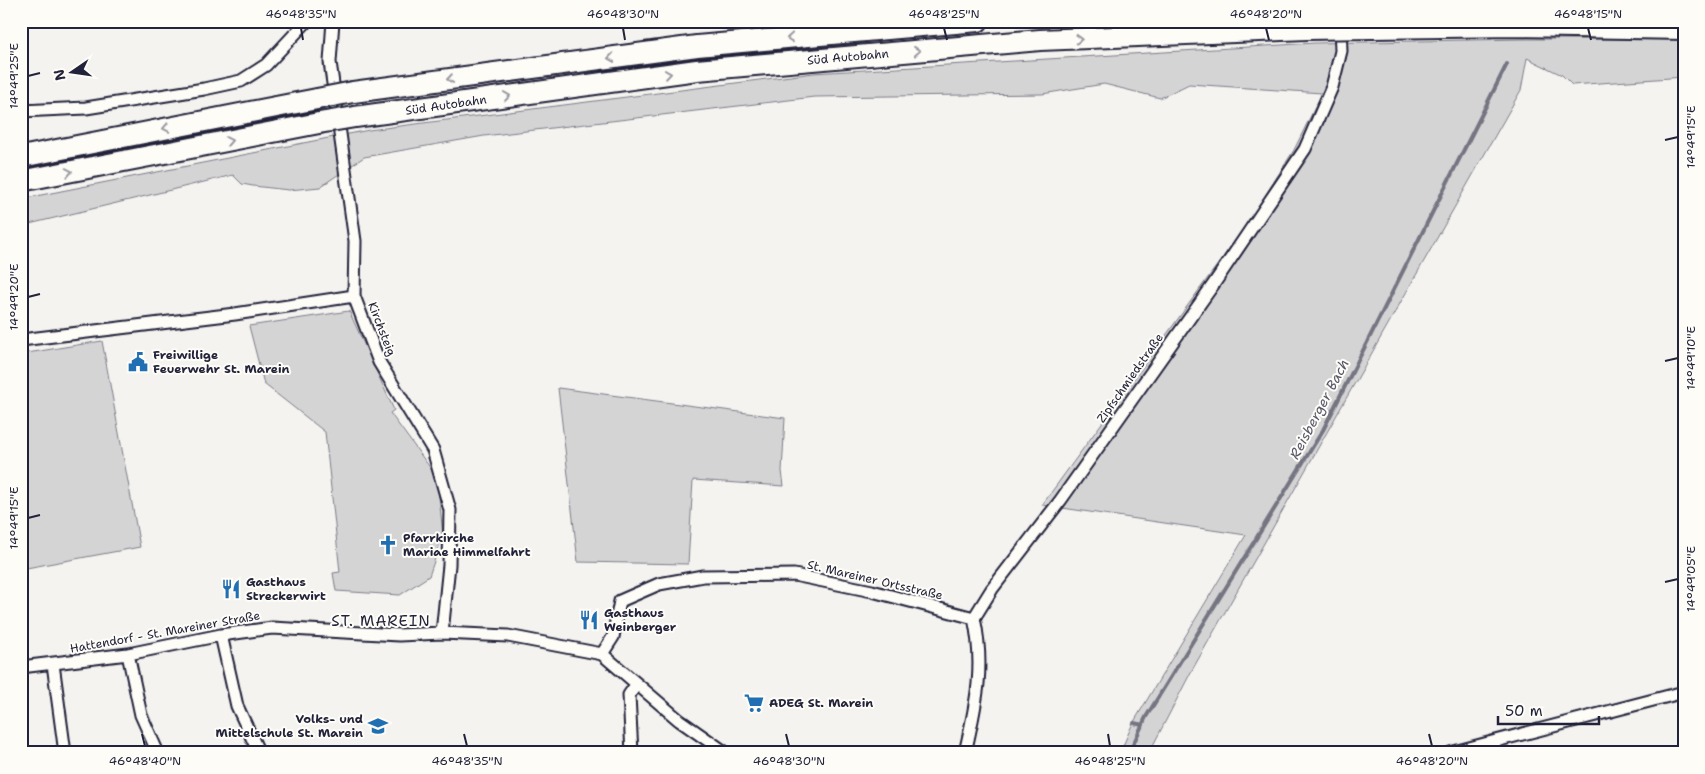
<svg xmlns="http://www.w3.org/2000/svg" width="1705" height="774" viewBox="0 0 1705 774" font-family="'Shantell Sans',sans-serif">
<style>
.green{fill:#d5d4d5;stroke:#7c7b88}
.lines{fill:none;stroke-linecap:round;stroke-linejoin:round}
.stream{stroke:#757582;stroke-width:4}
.minor-casing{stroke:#22223b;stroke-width:15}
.motorway-casing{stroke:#22223b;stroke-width:24}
.minor{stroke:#fdfcf7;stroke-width:11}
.motorway{stroke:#fdfcf7;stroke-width:20}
.motorway-bridge-casing{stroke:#22223b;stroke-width:24;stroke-linecap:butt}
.motorway-bridge{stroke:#fdfcf7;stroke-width:20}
.oneway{stroke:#9a9aa2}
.ticks{fill:none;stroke:#22223b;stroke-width:2}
.labels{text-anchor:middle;stroke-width:4;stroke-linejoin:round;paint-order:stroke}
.street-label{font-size:12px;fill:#22223b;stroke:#fdfcf7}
.poi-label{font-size:12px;font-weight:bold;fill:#22223b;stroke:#fdfcf7;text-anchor:start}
.water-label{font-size:14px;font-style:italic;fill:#59596b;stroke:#fdfcf7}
.quarter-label{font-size:15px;letter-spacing:1px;fill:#22223b;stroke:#fdfcf7}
.neatline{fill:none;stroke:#22223b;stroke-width:2}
.ticks-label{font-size:12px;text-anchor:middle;fill:#22223b}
</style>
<rect width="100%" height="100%" fill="#f4f3ef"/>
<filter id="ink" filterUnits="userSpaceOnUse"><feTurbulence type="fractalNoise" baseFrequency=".02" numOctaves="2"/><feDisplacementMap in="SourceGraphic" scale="10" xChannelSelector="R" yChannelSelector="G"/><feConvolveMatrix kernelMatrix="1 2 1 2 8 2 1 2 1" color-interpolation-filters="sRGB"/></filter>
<g filter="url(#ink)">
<!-- green -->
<path class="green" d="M1525 39H1684V77L1572 85 1562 75 1527 58 1521 90 1191 672 1149 753H1120L1132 725 1246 535 1042 505 1245 227 1294 150 1322 93 1189 84 1160 98 1104 84 1042 94 814 97 484 136 364 157 320 187 289 190 253 186 242 184 233 175 21 226V199L369 130 814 73 1315 43Z
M349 311 394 410 390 413 437 477 443 535 429 576 400 595 336 591 333 573 340 572 325 432 264 384 249 326Z
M102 341 140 547 21 569V354Z
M558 388 785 418 782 471 784 486 693 480 688 564 578 562Z"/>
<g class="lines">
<!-- stream -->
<path class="stream" d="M1134 723 1143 725
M1129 753 1146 717 1323 430 1507 64"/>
<defs>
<path id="minor" d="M333 21 330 62 355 241 354 296 379 362 433 450 450 510 449 565 442 633
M21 111 86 108 204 89 241 81 266 65 307 21
M21 340 235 314 354 296
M221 635 237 706 259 753
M128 654 141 715 158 753
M602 654 613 637 620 601 659 584 703 576 794 575 872 591 974 618
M53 664 65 753
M21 667 128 654 221 635 272 628 399 635 442 633 508 636 602 654 679 720 726 753
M632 753 629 695 636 685
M965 753C976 704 985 668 974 618L992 589 1060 501 1213 285 1305 149 1332 87 1341 51 1340 24
M1450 753 1684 692"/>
<path id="motorway" d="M1371 28 1515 26 1684 29
M353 92 697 46 978 21
M355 117 697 70 1040 40 1307 29
M21 157 317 99
M21 181 319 123"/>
</defs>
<!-- minor casing -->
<use href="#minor" class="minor-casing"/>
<!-- motorway casing -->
<use href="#motorway" class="motorway-casing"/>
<!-- minor -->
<use href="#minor" class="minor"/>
<!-- motorway -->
<use href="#motorway" class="motorway"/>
<defs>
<path id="motorway-bridge" d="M1307 29 1371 28
M317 99 353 92
M319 123 355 117"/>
</defs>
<!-- motorway-bridge casing -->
<use href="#motorway-bridge" class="motorway-bridge-casing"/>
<!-- motorway-bridge -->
<use href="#motorway-bridge" class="motorway-bridge"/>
</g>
<!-- one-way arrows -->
<defs><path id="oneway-chevron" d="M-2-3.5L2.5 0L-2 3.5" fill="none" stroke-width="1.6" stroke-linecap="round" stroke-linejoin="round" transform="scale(1.25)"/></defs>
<g class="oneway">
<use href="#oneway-chevron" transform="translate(790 38) rotate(175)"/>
<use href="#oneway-chevron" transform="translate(1079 39) rotate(-2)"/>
<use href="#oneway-chevron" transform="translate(917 51) rotate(-5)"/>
<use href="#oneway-chevron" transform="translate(611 58) rotate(172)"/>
<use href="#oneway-chevron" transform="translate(668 74) rotate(-8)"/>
<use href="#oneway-chevron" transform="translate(450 79) rotate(172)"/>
<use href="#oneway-chevron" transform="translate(507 96) rotate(-8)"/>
<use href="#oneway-chevron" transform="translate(166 128) rotate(169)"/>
<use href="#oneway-chevron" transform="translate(229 141) rotate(-11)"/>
<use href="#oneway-chevron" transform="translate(69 172) rotate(-11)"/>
</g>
</g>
<!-- ticks -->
<path class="ticks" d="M301 28 303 40M623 28 625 40M944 28 947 40M1266 28 1269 40M1588 28 1591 40M28 76 40 73M1665 140 1678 137M28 297 40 294M1665 361 1678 358M28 518 40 515M1665 582 1678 579M142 734 145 746M464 734 467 746M786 734 789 746M1108 734 1110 746M1429 734 1432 746"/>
<!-- icons -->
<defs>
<symbol id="civic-bare" viewBox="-9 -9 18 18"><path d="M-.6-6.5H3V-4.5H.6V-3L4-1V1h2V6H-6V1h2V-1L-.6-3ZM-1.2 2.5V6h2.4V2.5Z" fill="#1f6fb2" stroke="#fdfcf7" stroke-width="2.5" paint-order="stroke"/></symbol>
<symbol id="church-bare" viewBox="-9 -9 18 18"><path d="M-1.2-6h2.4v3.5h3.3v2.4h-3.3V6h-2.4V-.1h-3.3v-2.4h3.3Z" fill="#1f6fb2" stroke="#fdfcf7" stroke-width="2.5" paint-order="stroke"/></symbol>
<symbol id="restaurant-bare" viewBox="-9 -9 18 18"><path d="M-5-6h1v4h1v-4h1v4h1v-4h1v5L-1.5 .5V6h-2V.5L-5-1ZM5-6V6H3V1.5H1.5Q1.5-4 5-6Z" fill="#1f6fb2" stroke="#fdfcf7" stroke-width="2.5" paint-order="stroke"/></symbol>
<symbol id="supermarket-bare" viewBox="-9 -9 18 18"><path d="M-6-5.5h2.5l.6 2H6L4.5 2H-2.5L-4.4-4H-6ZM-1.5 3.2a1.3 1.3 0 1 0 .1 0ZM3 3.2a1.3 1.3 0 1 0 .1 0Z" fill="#1f6fb2" stroke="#fdfcf7" stroke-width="2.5" paint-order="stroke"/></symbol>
<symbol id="school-bare" viewBox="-9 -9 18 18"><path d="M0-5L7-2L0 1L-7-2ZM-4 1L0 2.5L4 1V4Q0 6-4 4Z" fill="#1f6fb2" stroke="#fdfcf7" stroke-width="2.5" paint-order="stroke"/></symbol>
</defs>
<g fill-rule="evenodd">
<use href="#civic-bare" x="124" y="348" width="28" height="28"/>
<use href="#church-bare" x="374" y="531" width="28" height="28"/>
<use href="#restaurant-bare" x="217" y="575" width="28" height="28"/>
<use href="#restaurant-bare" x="575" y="606" width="28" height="28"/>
<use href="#supermarket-bare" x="740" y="689" width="28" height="28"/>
<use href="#school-bare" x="364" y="712" width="28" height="28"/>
</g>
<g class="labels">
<!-- street labels -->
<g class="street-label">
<text transform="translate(848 57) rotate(-5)" y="4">Süd Autobahn</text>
<text transform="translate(446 105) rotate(-8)" y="4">Süd Autobahn</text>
<text transform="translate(382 329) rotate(69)" y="4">Kirchsteig</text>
<text transform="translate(1130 378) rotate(-55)" y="4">Zipfschmiedstraße</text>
<text transform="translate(875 580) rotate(13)" y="4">St. Mareiner Ortsstraße</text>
<text transform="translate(165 632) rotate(-10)" y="4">Hattendorf - St. Mareiner Straße</text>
</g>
<!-- poi labels -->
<g class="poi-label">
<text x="153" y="359">Freiwillige<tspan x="153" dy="14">Feuerwehr St. Marein</tspan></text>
<text x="403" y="542">Pfarrkirche<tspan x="403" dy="14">Mariae Himmelfahrt</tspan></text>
<text x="246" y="586">Gasthaus<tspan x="246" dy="14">Streckerwirt</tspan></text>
<text x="604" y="617">Gasthaus<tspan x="604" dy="14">Weinberger</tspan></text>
<text x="769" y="707">ADEG St. Marein</text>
<text x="363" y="723" text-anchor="end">Volks- und<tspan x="363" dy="14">Mittelschule St. Marein</tspan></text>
</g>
<!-- water labels -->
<g class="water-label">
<text transform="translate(1319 409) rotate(-62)" y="5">Reisberger Bach</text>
</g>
<!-- quarter labels -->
<g class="quarter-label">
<text x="381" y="626">ST. MAREIN</text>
</g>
</g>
<!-- margin -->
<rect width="1705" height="774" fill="none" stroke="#fdfcf7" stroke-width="55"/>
<!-- north arrow -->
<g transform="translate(72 72) rotate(257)" stroke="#fdfcf7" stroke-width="4" paint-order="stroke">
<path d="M0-4L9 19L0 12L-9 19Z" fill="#22223b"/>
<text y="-8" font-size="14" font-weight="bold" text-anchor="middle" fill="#22223b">N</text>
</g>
<!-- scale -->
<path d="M1498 716v8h101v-8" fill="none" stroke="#22223b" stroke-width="2.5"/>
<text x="1505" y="716" font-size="15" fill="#22223b" stroke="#fdfcf7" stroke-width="4" paint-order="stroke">50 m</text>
<rect x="28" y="28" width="1650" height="718" class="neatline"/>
<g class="ticks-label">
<text x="301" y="18">46°48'35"N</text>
<text x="623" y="18">46°48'30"N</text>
<text x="944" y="18">46°48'25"N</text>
<text x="1266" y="18">46°48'20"N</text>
<text x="1588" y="18">46°48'15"N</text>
<text transform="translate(14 76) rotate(-90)" y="4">14°49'25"E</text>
<text transform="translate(1691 137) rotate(-90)" y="4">14°49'15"E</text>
<text transform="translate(14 297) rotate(-90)" y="4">14°49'20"E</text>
<text transform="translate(1691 358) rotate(-90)" y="4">14°49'10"E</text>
<text transform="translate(14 518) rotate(-90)" y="4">14°49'15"E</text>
<text transform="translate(1691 579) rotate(-90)" y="4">14°49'05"E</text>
<text x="145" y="765">46°48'40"N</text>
<text x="467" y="765">46°48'35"N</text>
<text x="789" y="765">46°48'30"N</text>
<text x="1110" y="765">46°48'25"N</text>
<text x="1432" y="765">46°48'20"N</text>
</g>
</svg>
